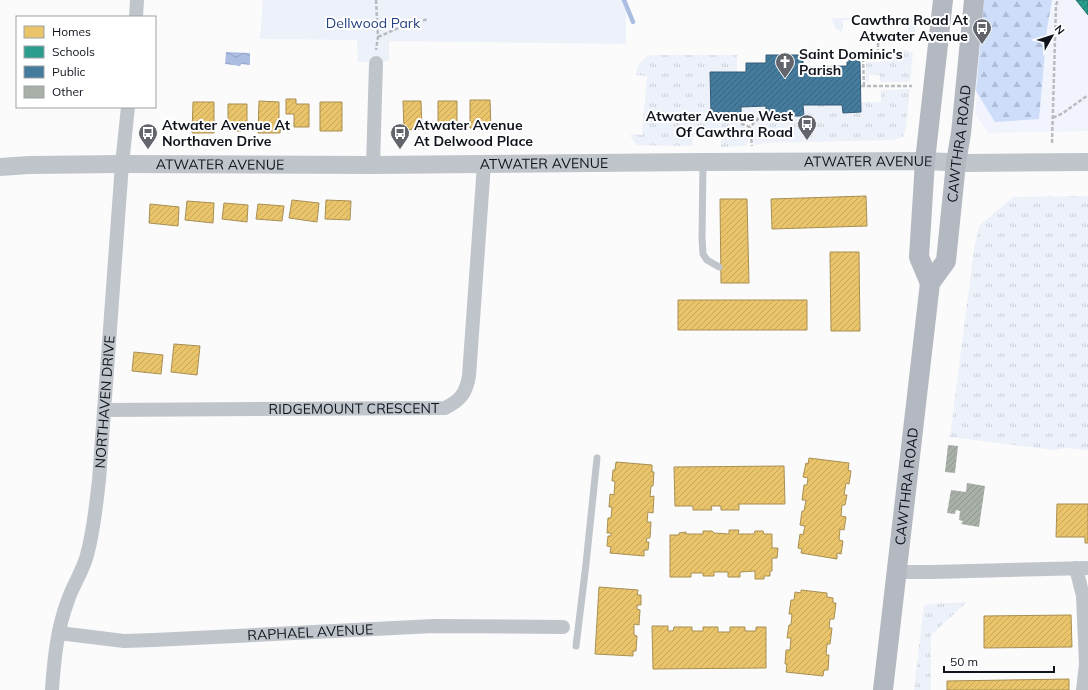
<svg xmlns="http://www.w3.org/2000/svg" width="1088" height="690" viewBox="0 0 1088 690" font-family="Mulish,sans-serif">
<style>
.built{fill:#f1f4fd}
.grass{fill:url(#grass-tufts)}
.forest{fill:url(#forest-firs)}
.park{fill:#edf1fa}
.water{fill:url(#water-waves)}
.homes{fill:url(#homes-hatch);stroke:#a88f53}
.schools{fill:url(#schools-hatch);stroke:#22746d}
.public{fill:url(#public-hatch);stroke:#355c77}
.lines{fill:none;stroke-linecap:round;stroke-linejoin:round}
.stream{stroke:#abbee2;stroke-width:4.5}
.building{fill:url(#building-hatch)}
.path{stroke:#b9bbc0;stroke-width:2.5;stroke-dasharray:4 2;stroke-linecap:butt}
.service{stroke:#c0c4cb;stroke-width:7}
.minor{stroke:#c0c4cb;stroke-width:14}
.tertiary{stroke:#c0c4cb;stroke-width:18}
.secondary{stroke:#b4b9c1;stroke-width:20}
.labels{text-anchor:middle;stroke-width:4;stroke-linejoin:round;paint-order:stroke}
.poi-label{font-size:14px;font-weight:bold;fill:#0f141d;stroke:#fff;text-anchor:start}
.park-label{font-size:14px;fill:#264383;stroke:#fff}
.street-label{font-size:14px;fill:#0f141d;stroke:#fff}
</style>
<defs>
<pattern id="grass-tufts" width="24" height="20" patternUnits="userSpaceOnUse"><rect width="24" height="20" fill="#edf1fa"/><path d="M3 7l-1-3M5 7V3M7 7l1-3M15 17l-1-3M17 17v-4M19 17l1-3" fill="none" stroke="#caced6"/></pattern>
<pattern id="forest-firs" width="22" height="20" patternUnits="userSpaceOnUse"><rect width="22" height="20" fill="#cdddfa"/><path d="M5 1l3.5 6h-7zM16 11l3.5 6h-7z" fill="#afbdd6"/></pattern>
<pattern id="water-waves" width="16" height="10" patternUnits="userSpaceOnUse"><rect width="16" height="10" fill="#abbee2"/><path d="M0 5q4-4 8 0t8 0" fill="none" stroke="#92a2c1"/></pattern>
<pattern id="homes-hatch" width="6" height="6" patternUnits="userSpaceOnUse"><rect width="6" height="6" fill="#e9c46a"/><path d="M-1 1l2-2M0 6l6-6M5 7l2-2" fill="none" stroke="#c7a85b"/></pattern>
<pattern id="schools-hatch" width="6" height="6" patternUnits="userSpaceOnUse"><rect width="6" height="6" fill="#2a9d8f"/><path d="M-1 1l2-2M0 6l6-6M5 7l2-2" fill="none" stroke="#227f74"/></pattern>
<pattern id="public-hatch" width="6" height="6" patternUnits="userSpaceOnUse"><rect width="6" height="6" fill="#457b9d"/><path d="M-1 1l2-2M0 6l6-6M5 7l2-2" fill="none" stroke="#38647f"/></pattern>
<pattern id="building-hatch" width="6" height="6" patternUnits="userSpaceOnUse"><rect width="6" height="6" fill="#a8b0a7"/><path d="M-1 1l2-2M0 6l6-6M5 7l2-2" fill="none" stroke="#8f968f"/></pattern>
</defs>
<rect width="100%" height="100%" fill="#fbfbfb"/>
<!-- built -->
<path class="built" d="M984 0H1088V131L988 133 975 115Z"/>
<!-- grass -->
<path class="grass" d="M832 18 916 19 915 33H908L909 21 843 20 842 32C835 30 833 25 832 18Z
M881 50H906L913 53 910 82H880V75H869V82H866V62H880Z
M650 55H737V72H710L711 112H730V119H734C737 121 739 124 742 125 742 126 747 128 747 128 752 133 749 142 745 146L721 147V134H693L692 146 636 145 631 137V134L642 135 647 76 636 75C637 65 641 60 650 55Z
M910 89 906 128 903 137 892 140 767 143 754 145 752 134 753 128 759 119 766 116H804L803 105H842L843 113 861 112V102H881V90Z
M766 106V111C758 116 753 126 743 122L741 119V107Z
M1088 196V450L1065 448 1054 450 950 437 974 249 979 226 1013 197Z
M967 602 931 635V690H914L924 605 930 604Z"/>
<!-- forest -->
<path class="forest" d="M984 0H1052L1047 29 1039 119 995 122 976 91Z"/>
<!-- park -->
<path class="park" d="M263 0H626V44L389 41V61L358 62 357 40 260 39Z"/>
<!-- water -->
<path class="water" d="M226 52 250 53V65L241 64 240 66 225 64Z"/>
<!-- homes -->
<path class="homes" d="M286 99H296V104H309V127H294V114H286Z
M470 100H490L491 128H470Z
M259 101 279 102V119H281L280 133H258Z
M403 101H421L422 129 404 130Z
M438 101H457V127L438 128Z
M193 102H214V133H192Z
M320 102H342V131H320Z
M228 104H247V131H228Z
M866 196 867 226 772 229 771 199Z
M720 199H747L749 283H721Z
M292 200 319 203 317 222 289 218Z
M326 200 351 201 350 220 325 219Z
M187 201 214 203 213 223 185 220Z
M224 203 248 205 247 222 222 219Z
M150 204 179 207 178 226 149 223Z
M258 204 284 206 282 221 256 219Z
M830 252H859L860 331H831Z
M678 300H807V330H678Z
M174 344 200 346 197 375 171 372Z
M134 352 163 355 161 374 132 371Z
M809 458 849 463 848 470 851 471 849 484 846 483 844 495H847L845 505H842L841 516 846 517 844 530 840 529 839 540 843 541 841 554 837 553V559L801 553 802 549 798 548 800 534 803 535 805 526 800 525 802 511H804L806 500H802L804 485H807L808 478 803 477 806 463 808 464Z
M616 462 652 465V472H654L653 486H651L650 497 654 496 653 513 648 512 647 522H651L650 538H647L646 542H649L648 550H644V556L610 553 611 547 607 546 608 536H611V533H607L608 518H611L612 507H609L610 494 614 495 615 481H612L613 470H615Z
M784 466 785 504H739V510H721V506H711L712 510H693V506H675L674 467Z
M1057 504H1088V543H1085V537H1056Z
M729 530H739L738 534H754L755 531H763L764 534H772V548H778L777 558H772V571H770V576H764V579H755V571L740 572V577H728V572H714V576H703V573H691V577H670V535H679V533L686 532V534H703V531H712L714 533 729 534Z
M599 587 638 590 637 595H641V605H637V609L640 610 639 625 634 624V635L637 636 636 651H633V656L595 654Z
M801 590 827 593V597L833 598V603H836L834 619H830L829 628H832L830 644H827L826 655H829L828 670H824L823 676 786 672 787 664H785L786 650H790L791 638H787L789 625H791L792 614H789L791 600H794L795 592 801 593Z
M1071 615 1072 647 984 648V616Z
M652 626H668V631H673L674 627H692V631H703V627H718V632H730V627H745V631H756V627H766V668L653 669Z
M1069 679V690H947V681Z"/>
<!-- schools -->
<path class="schools" d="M1076 0H1088V15Z"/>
<!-- public -->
<path class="public" d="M849 52H859V62H860L861 112 843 113 842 105H803L804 116H766V106L741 107V119H730V112L711 113 710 72H746V63H766V55H803V67L847 66V62H849Z"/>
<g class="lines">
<!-- stream -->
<path class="stream" d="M624 0 633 22"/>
</g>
<!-- building -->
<path class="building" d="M948 445 958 446 955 473 945 472Z
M967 483 985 486 979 527 961 524 963 521 959 520 960 511 956 510 955 514 947 513 951 490 966 492Z"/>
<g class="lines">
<!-- path -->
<path class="path" d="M376 0 378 37 376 50
M378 37 401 27 428 19
M861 86H912
M864 86 863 59H878V42
M1053 118 1063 113 1088 95
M737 119 742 124 750 127 759 118 766 114
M750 127 752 146
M1052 143 1056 5 1058 0"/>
<!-- service -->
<path class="service" d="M703 162 702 238 703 254 707 260 719 267
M576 646 586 564 597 458"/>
<!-- minor -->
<g class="minor">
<path d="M136 17 137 0"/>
<path d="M373 165 376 63"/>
<path id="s1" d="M104 410 445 408C461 400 466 393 469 376L484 164"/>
<path d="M1076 568 1083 596 1086 664 1083 690"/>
<path d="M897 572H932L1088 568"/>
<path id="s2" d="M59 633 124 641 154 640 434 626 563 627"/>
<path id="s3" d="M52 690C54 660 57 629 68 600 73 585 83 571 87 555 94 530 96 505 99 480L122 164 128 107"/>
</g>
<!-- tertiary -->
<path class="tertiary" id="s4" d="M0 167 29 165 122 164 373 165 703 162 925 161 968 163 1088 162"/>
<!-- secondary -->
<g class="secondary">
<path d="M930 283 919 257 925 161 943 0"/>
<path id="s5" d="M883 690 930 283 946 261 956 163 961 133 974 0"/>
</g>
</g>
<!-- icons -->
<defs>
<symbol id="bus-pin" viewBox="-11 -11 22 30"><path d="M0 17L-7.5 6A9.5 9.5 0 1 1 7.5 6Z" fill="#62656b" stroke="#fff"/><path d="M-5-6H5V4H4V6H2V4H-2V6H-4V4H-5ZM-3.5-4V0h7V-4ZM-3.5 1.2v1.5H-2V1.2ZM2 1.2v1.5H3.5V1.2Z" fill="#fff"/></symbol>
<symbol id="church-pin" viewBox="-11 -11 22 30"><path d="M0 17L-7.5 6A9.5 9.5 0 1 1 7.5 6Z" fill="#62656b" stroke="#fff"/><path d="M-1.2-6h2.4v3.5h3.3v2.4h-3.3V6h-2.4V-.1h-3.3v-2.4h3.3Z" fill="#fff"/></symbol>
</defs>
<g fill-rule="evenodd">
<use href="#bus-pin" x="971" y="17" width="22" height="30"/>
<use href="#church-pin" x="774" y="51" width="22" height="30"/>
<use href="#bus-pin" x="796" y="113" width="22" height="30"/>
<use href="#bus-pin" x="137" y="122" width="22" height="30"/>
<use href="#bus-pin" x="389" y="122" width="22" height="30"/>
</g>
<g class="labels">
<!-- poi labels -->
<g class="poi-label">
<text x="968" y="25" text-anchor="end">Cawthra Road At<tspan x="968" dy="16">Atwater Avenue</tspan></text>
<text x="799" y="59">Saint Dominic's<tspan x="799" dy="16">Parish</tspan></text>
<text x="793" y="121" text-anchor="end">Atwater Avenue West<tspan x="793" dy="16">Of Cawthra Road</tspan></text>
<text x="162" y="130">Atwater Avenue At<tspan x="162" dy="16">Northaven Drive</tspan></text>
<text x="414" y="130">Atwater Avenue<tspan x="414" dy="16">At Delwood Place</tspan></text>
</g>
<!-- park labels -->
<g class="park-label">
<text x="373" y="28">Dellwood Park</text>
</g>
<!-- street labels -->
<g class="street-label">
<text dy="5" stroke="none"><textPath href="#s5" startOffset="555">CAWTHRA ROAD</textPath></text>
<text dy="5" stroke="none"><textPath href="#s4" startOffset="868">ATWATER AVENUE</textPath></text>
<text dy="5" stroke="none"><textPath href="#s4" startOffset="544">ATWATER AVENUE</textPath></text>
<text dy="5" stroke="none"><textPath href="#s4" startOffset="220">ATWATER AVENUE</textPath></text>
<text dy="5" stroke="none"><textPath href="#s3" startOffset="295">NORTHAVEN DRIVE</textPath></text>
<text dy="5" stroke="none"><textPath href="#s1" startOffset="250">RIDGEMOUNT CRESCENT</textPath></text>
<text dy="5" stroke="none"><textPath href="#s5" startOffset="205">CAWTHRA ROAD</textPath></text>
<text dy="5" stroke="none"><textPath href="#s2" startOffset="252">RAPHAEL AVENUE</textPath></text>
</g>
</g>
<!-- legend -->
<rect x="16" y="16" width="140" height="92" fill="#ffffff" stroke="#9fa1a5"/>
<rect x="24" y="26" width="20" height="12" fill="#e9c46a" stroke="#9fa1a5"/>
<text x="52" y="36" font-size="12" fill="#0f141d">Homes</text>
<rect x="24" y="46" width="20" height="12" fill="#2a9d8f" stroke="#9fa1a5"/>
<text x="52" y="56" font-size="12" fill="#0f141d">Schools</text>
<rect x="24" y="66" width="20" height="12" fill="#457b9d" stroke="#9fa1a5"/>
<text x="52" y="76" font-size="12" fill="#0f141d">Public</text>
<rect x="24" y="86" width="20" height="12" fill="#a8b0a7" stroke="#9fa1a5"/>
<text x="52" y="96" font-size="12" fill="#0f141d">Other</text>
<!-- north arrow -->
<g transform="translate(1052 36) rotate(51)" stroke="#ffffff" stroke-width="3" paint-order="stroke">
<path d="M0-3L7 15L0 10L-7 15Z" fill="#0f141d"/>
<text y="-6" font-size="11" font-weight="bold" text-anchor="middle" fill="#0f141d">N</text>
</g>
<!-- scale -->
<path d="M944 666v6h110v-6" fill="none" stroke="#0f141d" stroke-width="2"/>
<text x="950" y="666" font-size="12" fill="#0f141d" stroke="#ffffff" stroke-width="3" paint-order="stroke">50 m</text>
</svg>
